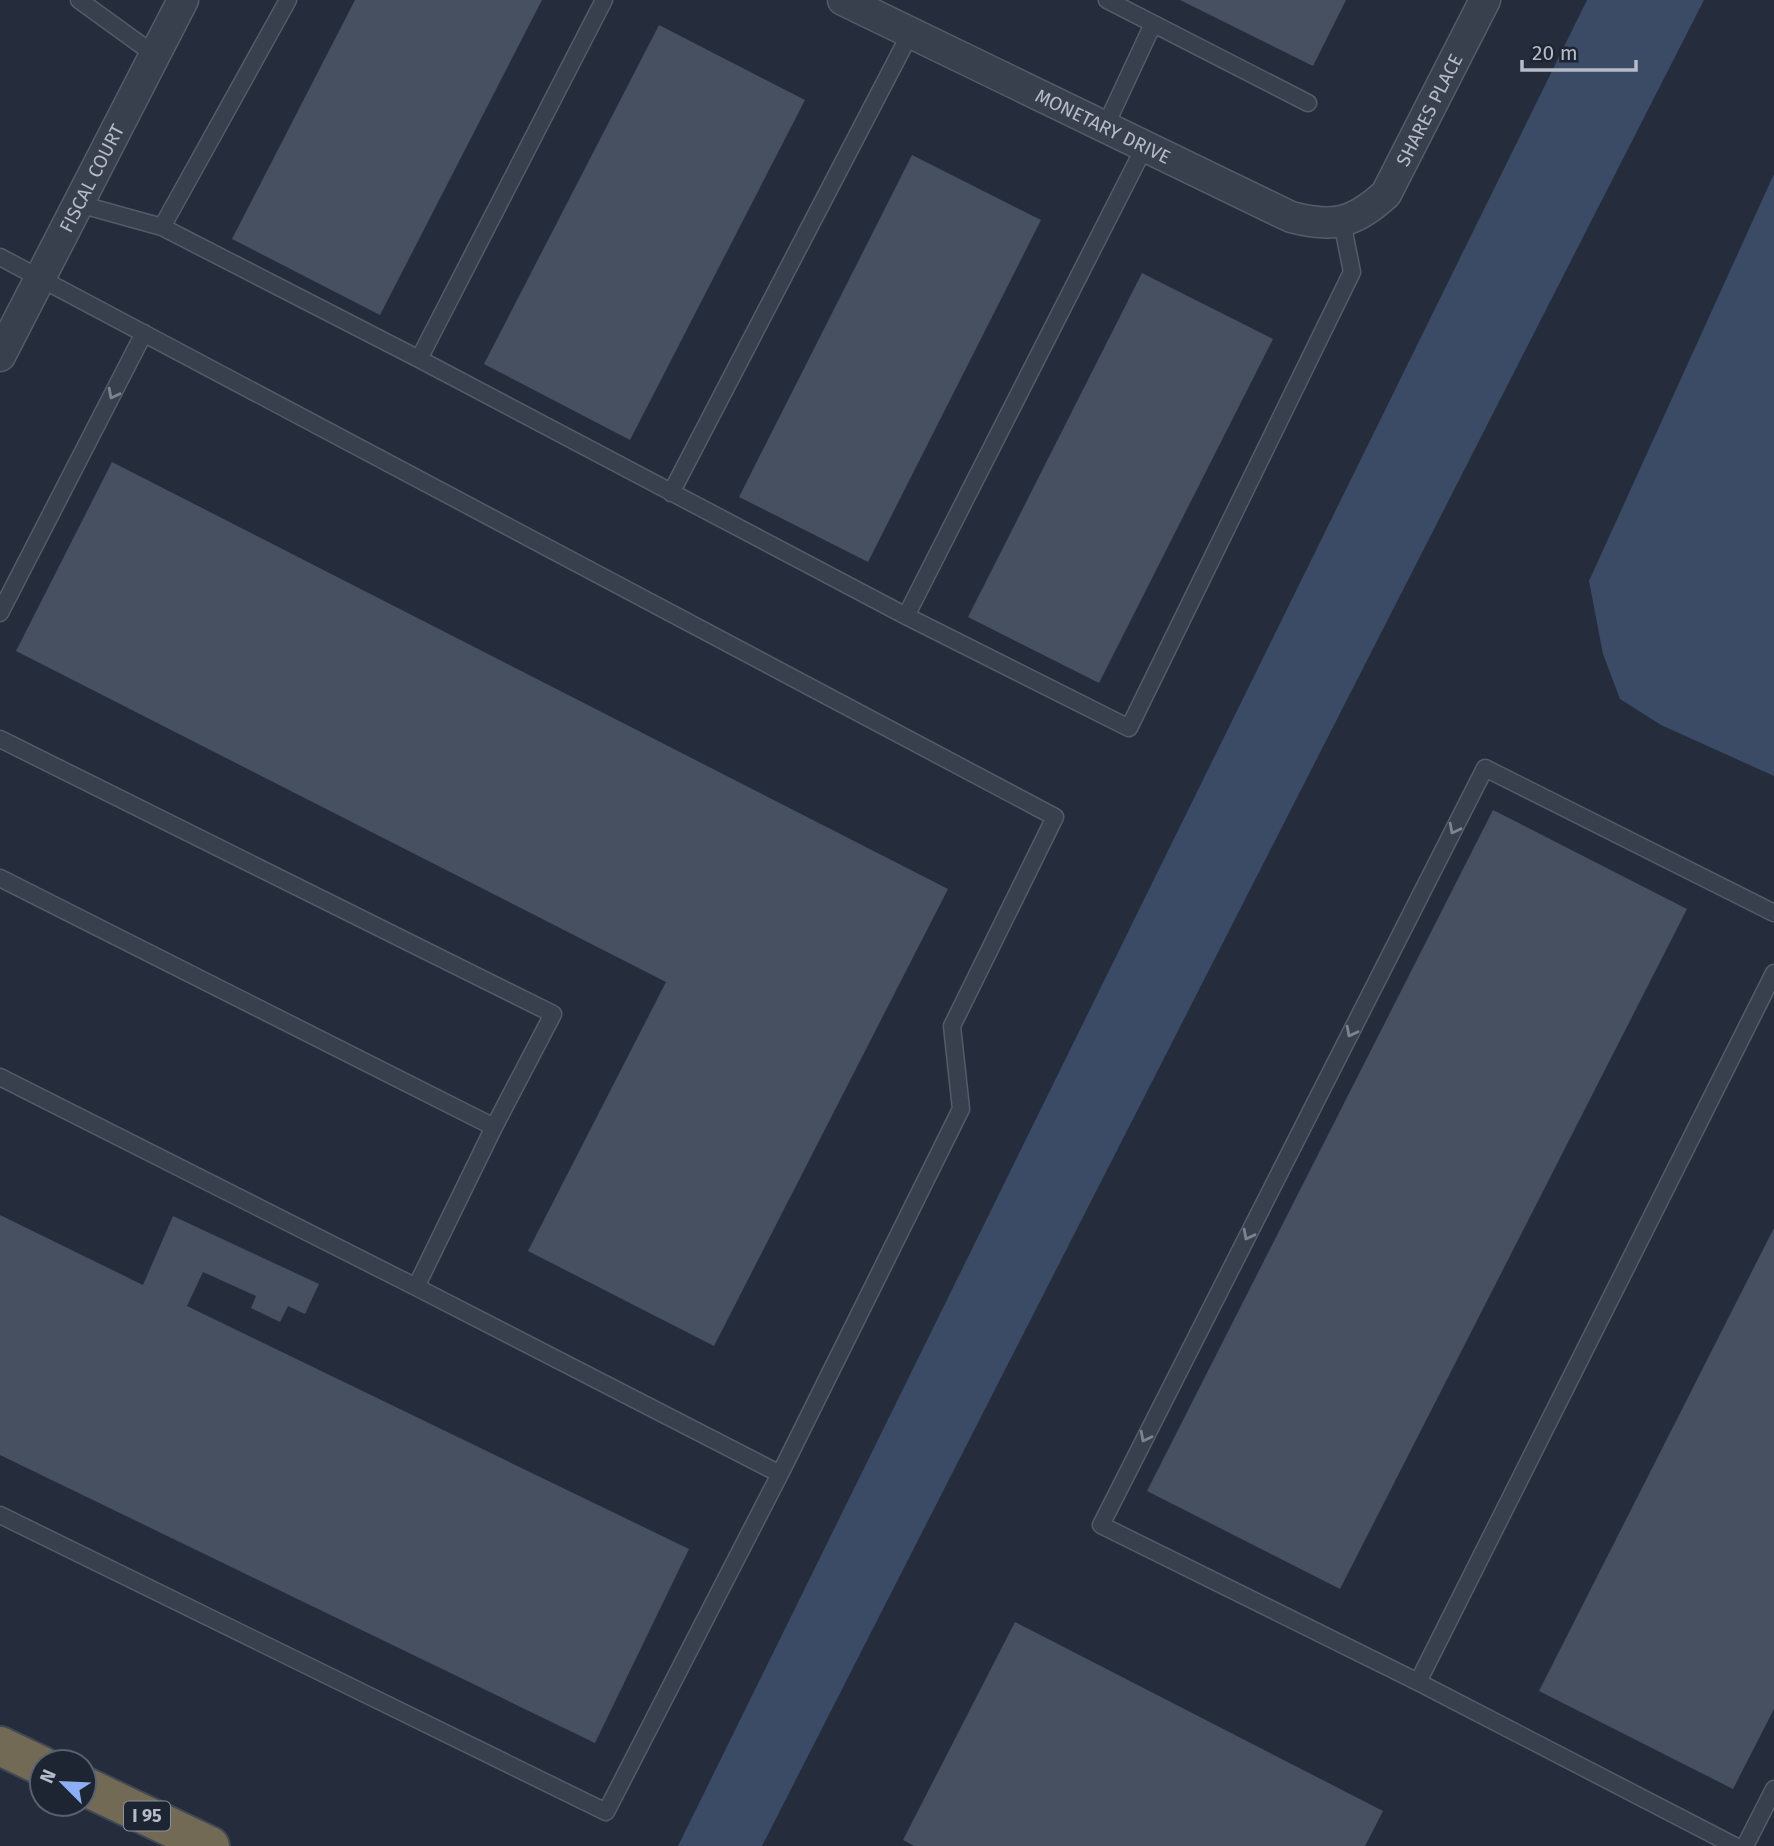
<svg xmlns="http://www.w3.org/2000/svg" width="1774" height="1846" viewBox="0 0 1774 1846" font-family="'Fira Sans',sans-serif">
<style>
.water{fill:#3b4a65}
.building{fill:#465061}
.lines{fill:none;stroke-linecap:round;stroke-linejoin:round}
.service-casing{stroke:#545b68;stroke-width:19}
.minor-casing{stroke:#545b68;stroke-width:33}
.motorway-casing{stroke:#414855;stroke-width:42}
.service{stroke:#39404d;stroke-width:16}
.minor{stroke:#39404d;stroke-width:30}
.motorway{stroke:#736a56;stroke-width:38}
.oneway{stroke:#7d8491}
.labels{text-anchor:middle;stroke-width:5;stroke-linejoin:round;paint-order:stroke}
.shield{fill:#1e2532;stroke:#888e9b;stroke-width:2}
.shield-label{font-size:18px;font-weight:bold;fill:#b5bbc8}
.street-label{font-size:19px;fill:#b5bbc8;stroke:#1e2532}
</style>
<rect width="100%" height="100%" fill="#252d3d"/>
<!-- water -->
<path class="water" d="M1587 0H1704L762 1846H678Z
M1774 174V776L1661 725 1620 699 1603 654 1589 581Z"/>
<!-- building -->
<path class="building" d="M355 0H542L380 315 232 239Z
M1180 0H1346L1313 66Z
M659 25 805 100 630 440 484 364Z
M912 155 1041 220 868 562 739 497Z
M1142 273 1273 339 1099 683 968 617Z
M112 462 948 889 714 1346 528 1251 666 982 16 651Z
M1493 810 1687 909 1340 1589 1147 1491Z
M0 1215 143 1285 173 1216 319 1284 305 1314 288 1306 280 1322 251 1308 256 1296 203 1272 187 1306 689 1549 595 1743 0 1455Z
M1774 1228V1709L1733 1789 1539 1691Z
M1015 1622 1383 1811 1365 1846H914L903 1840Z"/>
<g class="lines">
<defs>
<path id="service" d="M79 0 155 55
M1107 0 1308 103
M1105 127 1153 24
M79 204 162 227 419 359 906 616 1129 728 1352 272 1342 222
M162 227 288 0
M0 257 1055 817 952 1026 961 1109 780 1474
M419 359 604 0
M671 493 911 32
M0 613 144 333
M906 616 1145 146
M0 739 553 1014 494 1127
M0 878 494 1127 416 1287
M0 1077 416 1287 780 1474 606 1812 0 1515
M1418 1682 1774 973
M1735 1846 1418 1682 1101 1525 1485 768 1774 913
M1745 1846 1774 1789"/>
<g id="minor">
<path id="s1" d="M843 0 1291 217C1333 228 1353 224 1386 194L1485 0"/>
<path id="s2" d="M0 356 183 0"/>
</g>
<path id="motorway" d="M0 1746 42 1766
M84 1786 210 1846"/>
</defs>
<!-- service casing -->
<use href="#service" class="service-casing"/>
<!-- minor casing -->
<use href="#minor" class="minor-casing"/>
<!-- motorway casing -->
<use href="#motorway" class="motorway-casing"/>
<!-- service -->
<use href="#service" class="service"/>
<!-- minor -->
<use href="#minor" class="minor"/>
<!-- motorway -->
<use href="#motorway" class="motorway"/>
</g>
<!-- one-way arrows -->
<defs><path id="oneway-chevron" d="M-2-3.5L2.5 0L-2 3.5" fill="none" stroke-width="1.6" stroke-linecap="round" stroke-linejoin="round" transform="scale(1.75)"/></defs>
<g class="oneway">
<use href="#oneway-chevron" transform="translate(113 394) rotate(117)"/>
<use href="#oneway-chevron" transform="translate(1454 829) rotate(117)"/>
<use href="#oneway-chevron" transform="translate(1351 1032) rotate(117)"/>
<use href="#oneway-chevron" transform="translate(1248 1235) rotate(117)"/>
<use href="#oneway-chevron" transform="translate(1145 1437) rotate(117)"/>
</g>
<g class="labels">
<!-- shield labels -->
<rect class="shield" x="124" y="1801.5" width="46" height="29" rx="5"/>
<g class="shield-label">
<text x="147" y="1822">I 95</text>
</g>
<!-- street labels -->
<g class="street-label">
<text dy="7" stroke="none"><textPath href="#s1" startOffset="696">SHARES PLACE</textPath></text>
<text dy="7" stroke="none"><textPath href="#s1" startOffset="289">MONETARY DRIVE</textPath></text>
<text dy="7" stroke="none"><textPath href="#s2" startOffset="200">FISCAL COURT</textPath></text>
</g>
</g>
<!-- north arrow -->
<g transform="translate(63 1783) rotate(294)"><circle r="33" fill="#1e2532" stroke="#5a616e" stroke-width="2"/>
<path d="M0-5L12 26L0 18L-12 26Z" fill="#8eaef4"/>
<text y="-10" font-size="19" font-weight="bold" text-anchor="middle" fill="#b5bbc8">N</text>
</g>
<!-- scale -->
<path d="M1522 60v10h114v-10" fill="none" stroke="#b5bbc8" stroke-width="3.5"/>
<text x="1532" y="60" font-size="21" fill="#b5bbc8" stroke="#1e2532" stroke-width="5" paint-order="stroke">20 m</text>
</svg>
